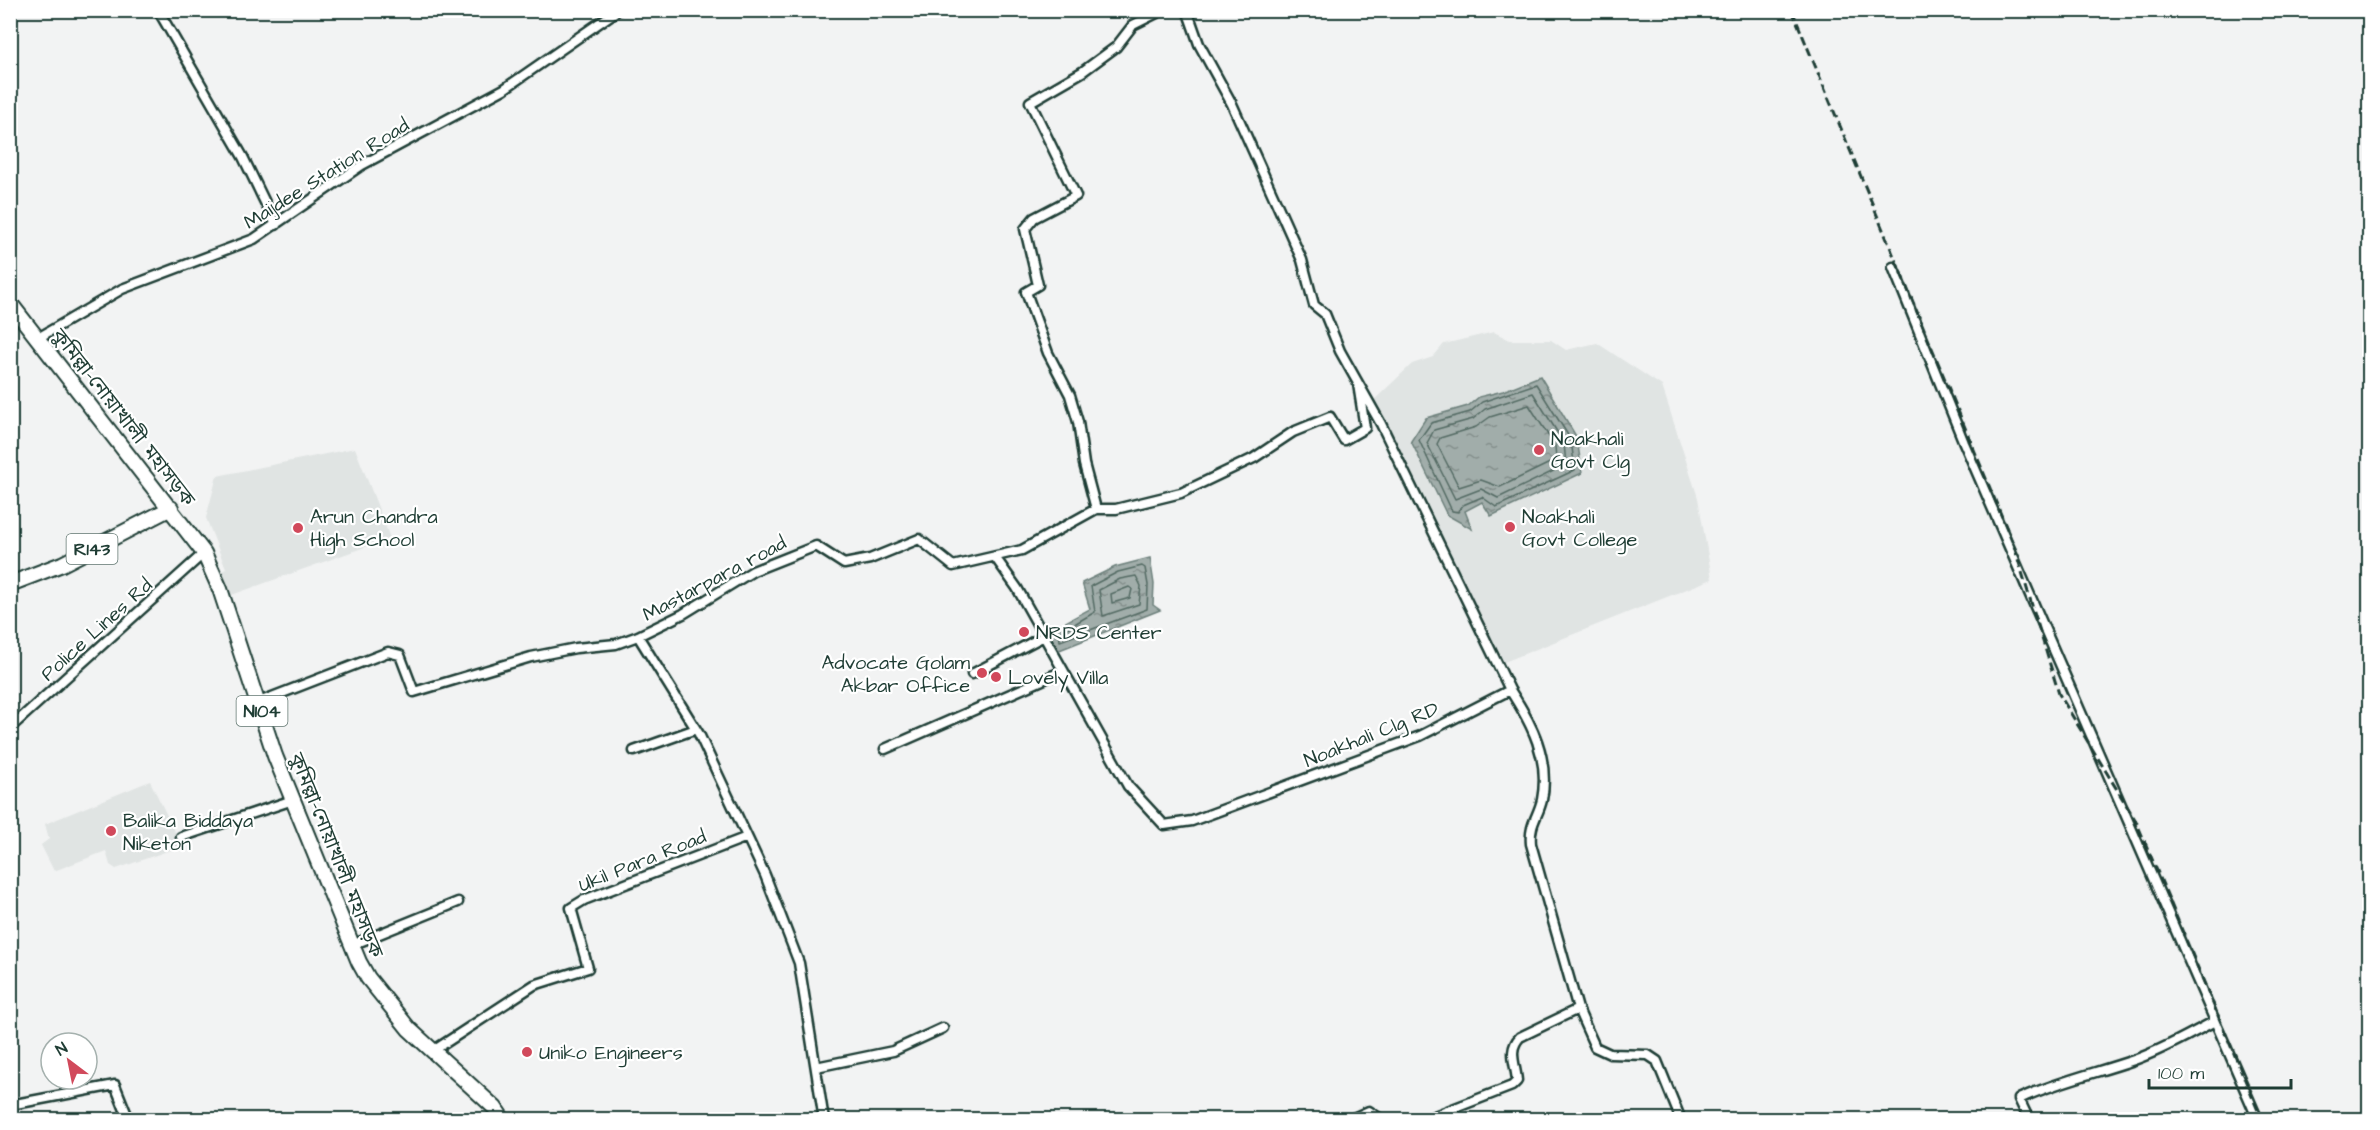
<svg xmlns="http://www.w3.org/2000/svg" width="2380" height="1130" viewBox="0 0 2380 1130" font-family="'Architects Daughter','Noto Sans Bengali',sans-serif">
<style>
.built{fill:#e0e4e3}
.water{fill:url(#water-ripples);stroke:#6d807b;stroke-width:1.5}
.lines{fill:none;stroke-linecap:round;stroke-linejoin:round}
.shore{stroke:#536a63;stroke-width:1.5}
.minor-casing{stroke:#1f3d34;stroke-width:13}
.primary-casing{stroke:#1f3d34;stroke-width:18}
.trunk-casing{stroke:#1f3d34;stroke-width:18}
.minor{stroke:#fff;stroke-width:8}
.primary{stroke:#fff;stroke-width:14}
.trunk{stroke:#fff;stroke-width:14}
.rail{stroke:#1f3d34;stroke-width:3;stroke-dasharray:9 4.5;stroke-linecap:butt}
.poi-dot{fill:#d1495b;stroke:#fff;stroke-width:2}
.labels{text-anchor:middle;stroke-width:4.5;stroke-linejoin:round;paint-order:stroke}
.shield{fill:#fff;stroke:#627771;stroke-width:1.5}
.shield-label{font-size:18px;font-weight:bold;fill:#1f3d34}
.street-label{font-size:20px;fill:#1f3d34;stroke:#fff}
.poi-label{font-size:20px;fill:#1f3d34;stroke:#fff;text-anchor:start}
</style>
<defs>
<pattern id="water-ripples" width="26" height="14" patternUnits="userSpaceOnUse" patternTransform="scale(1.5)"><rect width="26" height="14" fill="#a1adaa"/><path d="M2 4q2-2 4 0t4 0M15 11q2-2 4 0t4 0" fill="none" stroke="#838e8b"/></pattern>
</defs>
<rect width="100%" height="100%" fill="#f2f3f3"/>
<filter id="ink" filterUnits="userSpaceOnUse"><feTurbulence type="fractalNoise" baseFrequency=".0167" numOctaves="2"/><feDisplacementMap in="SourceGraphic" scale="12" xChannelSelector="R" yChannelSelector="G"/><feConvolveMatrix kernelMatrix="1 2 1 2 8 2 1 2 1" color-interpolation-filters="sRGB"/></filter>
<g filter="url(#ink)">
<!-- built -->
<path class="built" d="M1494 332 1510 340H1551L1566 350 1597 343 1662 386 1698 498 1712 579 1504 662 1371 403 1412 364 1433 357 1444 344Z
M355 448 390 538 226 597 215 574 226 569 206 518 217 476Z
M150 781 182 846 116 869 110 865 106 851 54 871 41 845 49 839 45 824Z"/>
<!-- water -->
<path class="water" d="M1540 376 1577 438 1582 473 1491 516 1482 502 1465 511 1472 529 1447 515 1411 441 1426 418 1468 406 1479 397 1503 391Z
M1150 558 1154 584 1153 605 1160 610 1057 651 1049 631 1090 609 1082 583 1115 567Z"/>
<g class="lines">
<!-- shore -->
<path class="shore" d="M1536 384 1571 440 1575 470 1496 507 1482 497 1463 505 1458 512 1452 511 1419 440 1431 423 1470 412 1482 402Z
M1533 393 1564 443 1566 465 1498 498 1481 489 1455 499 1427 443 1434 430 1473 419 1485 409Z
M1529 405 1555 446 1556 460 1500 487 1481 480 1459 487 1437 444 1440 438 1476 427 1490 417Z
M1142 566 1145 568 1148 585 1147 609 1060 641 1059 633 1095 612 1091 586 1118 572Z
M1136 576 1141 586 1139 604 1103 616 1099 590 1120 579Z
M1129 587 1132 589 1130 598 1112 603 1111 594Z"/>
<defs>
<path id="minor" d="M158 10 243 157 276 225
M1187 10 1199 44 1232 104 1302 260 1314 305 1325 314 1340 351 1381 424 1510 690
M1893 267 1964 443 2258 1120
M38 338 122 289 254 239 362 165 504 89 618 10
M1096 509 1084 464 1078 422 1070 395 1048 353 1026 292 1038 285 1025 229 1034 218 1076 196 1030 102 1082 72 1116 47 1133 25 1163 10
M995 557 1017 588 1128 786 1164 825 1192 821 1420 736 1510 690C1532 724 1550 758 1542 800 1538 817 1529 824 1531 844L1578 1009 1595 1047 1610 1054 1648 1055 1657 1061 1681 1120
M638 636 699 734 765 875 799 963 824 1120
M972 674 1044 636
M259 702 388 652 400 655 414 692 531 657 576 648 616 644 638 636 683 614 753 571 816 546 844 564 870 559 919 539 953 566 1022 550 1096 509H1116L1181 493 1254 458 1293 432 1330 417 1344 440 1365 428 1358 384
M10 728 204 553
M885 749 1063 671
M634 751 696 729
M181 837 293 800
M352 945 458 902
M433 1051 534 985 588 968 571 908 584 900 747 837
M816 1067 893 1051 943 1028
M10 1105 115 1085 129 1120
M1349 1120 1369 1111 1382 1120
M1424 1120 1512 1086 1517 1081C1516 1065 1507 1050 1520 1037L1578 1009
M2029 1120 2019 1099C2056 1082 2096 1073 2134 1060 2163 1050 2188 1035 2215 1021"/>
<path id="primary" d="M10 584 62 564 171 508"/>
<path id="trunk" d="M10 303 204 553 220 589 275 756 359 962 368 978 409 1029 495 1108 503 1120"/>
</defs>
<!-- minor casing -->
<use href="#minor" class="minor-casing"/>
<!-- primary casing -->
<use href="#primary" class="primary-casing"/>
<!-- trunk casing -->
<use href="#trunk" class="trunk-casing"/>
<!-- minor -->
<use href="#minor" class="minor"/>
<!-- primary -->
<use href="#primary" class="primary"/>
<!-- trunk -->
<use href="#trunk" class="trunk"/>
<!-- rail -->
<path class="rail" d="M1792 10 2014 546 2059 694 2136 821 2262 1120"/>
</g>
</g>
<!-- markers -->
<g class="poi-dot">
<circle cx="1539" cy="450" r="6"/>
<circle cx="1510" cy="527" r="6"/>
<circle cx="298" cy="528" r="6"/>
<circle cx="1024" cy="632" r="6"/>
<circle cx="982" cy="673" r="6"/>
<circle cx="996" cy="677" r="6"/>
<circle cx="111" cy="831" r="6"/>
<circle cx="527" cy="1052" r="6"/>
</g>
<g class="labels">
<!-- shield labels -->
<g class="shield">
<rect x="66.5" y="534" width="51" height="30" rx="4.5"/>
<rect x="236.5" y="696" width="51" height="30" rx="4.5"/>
</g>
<g class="shield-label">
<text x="92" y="555">R143</text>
<text x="262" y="717">N104</text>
</g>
<!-- street labels -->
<g class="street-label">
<text transform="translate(326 173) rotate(-32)" y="7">Maijdee Station Road</text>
<text transform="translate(124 417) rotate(52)" y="7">কুমিল্লা–নোয়াখালী মহাসড়ক</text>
<text transform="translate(714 578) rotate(-28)" y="7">Mastarpara road</text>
<text transform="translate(96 629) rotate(-42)" y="7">Police Lines Rd</text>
<text transform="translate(1371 734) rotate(-22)" y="7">Noakhali Clg RD</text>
<text transform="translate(337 855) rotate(68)" y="7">কুমিল্লা–নোয়াখালী মহাসড়ক</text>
<text transform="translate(642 860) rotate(-22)" y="7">Ukil Para Road</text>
</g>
<!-- poi labels -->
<g class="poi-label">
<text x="1551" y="445">Noakhali<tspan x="1551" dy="23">Govt Clg</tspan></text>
<text x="310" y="523">Arun Chandra<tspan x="310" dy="23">High School</tspan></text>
<text x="1522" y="523">Noakhali<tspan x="1522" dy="23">Govt College</tspan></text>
<text x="1036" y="639">NRDS Center</text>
<text x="970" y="669" text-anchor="end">Advocate Golam<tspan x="970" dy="23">Akbar Office</tspan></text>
<text x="1008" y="684">Lovely Villa</text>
<text x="123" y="827">Balika Biddaya<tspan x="123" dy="23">Niketon</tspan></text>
<text x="539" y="1059">Uniko Engineers</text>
</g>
</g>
<!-- margin -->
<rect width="2380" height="1130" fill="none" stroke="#fff" stroke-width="36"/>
<rect x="18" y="18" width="2344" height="1094" fill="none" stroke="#1f3d34" stroke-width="2" filter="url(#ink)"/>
<!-- north arrow -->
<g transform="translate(69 1061) rotate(328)"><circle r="28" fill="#ffffff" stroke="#a5b1ae" stroke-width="1.5"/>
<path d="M0-4.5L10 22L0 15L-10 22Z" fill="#d1495b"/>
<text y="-9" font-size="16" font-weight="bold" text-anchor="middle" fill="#1f3d34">N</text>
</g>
<!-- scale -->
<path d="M2149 1079v9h142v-9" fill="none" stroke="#1f3d34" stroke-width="3"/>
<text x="2158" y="1079" font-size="18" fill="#1f3d34" stroke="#ffffff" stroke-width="4.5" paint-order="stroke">100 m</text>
</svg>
